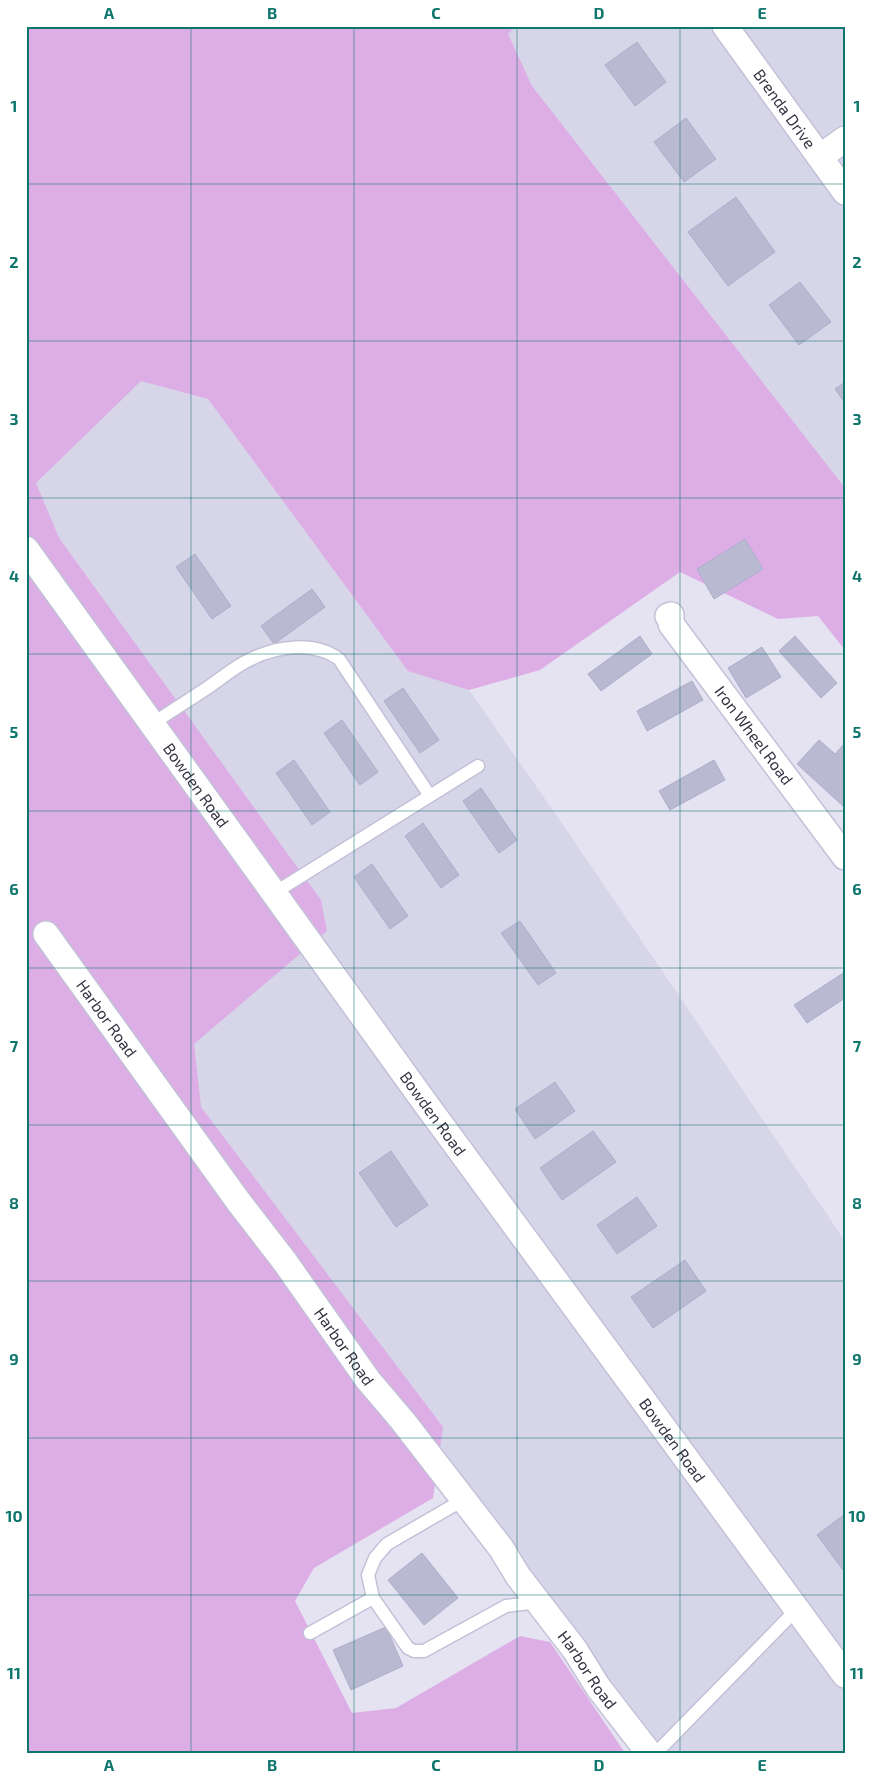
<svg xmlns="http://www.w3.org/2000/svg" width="871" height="1779" viewBox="0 0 871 1779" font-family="'Exo 2',sans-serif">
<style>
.residential{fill:#d7d6e9}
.green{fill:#ddade5}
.building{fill:#bab9d2;stroke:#adadcd}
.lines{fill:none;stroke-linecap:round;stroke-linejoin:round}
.service-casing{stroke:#c2c1d7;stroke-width:15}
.minor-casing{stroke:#c2c1d7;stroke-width:28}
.service{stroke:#fff;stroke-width:12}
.minor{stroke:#fff;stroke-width:25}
.grid{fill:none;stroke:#0f766e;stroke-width:1;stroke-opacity:0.55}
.labels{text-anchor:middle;stroke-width:5;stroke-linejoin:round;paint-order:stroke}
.street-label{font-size:16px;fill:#343443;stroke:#fff}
.neatline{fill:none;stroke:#0f766e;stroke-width:2}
.grid-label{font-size:16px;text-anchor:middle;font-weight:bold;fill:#0f766e}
</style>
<rect width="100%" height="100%" fill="#e5e3f1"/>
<!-- residential -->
<path class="residential" d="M459 26H845V513Z
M158 330 434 640 566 829 845 1241V1753H632L26 910V454Z"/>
<!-- green -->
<path class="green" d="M26 26H516L508 34 532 86 845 488V650L818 616 778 619 680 572 540 670 469 690 408 671 208 399 141 381 36 483 59 538 321 900 327 931 194 1044 201 1107 443 1427 433 1498 314 1568 295 1601 352 1713 396 1708 520 1636 550 1642 625 1753H26Z"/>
<!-- building -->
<path class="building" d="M637 42 666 82 635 106 605 65Z
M686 118 716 159 684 182 654 142Z
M736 197 775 252 728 286 688 232Z
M800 282 831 322 799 345 769 305Z
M845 382V403L835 389Z
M745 539 763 569 714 599 697 569Z
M195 554 231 606 212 619 176 567Z
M312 589 325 607 274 644 261 626Z
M640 636 652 654 601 691 588 674Z
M795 636 837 683 821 698 779 651Z
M762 647 781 677 746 698 728 668Z
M692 681 703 700 647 731 637 711Z
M403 688 439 740 420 753 384 701Z
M342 720 378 772 360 785 324 733Z
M819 740 835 754 845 743V804L843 806 797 764Z
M294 760 330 812 312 825 276 773Z
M714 760 725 780 670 810 659 791Z
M481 788 517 840 499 853 463 801Z
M423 823 459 875 441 888 405 836Z
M372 864 408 916 390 929 354 877Z
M520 921 556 973 538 985 501 933Z
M845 972V998L807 1023 794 1005Z
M555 1082 575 1111 535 1139 515 1109Z
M593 1131 616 1162 562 1200 540 1168Z
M391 1151 428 1205 396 1227 359 1173Z
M637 1197 657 1226 617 1254 597 1225Z
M685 1260 706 1291 653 1328 631 1297Z
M845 1514V1568L843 1570 817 1535Z
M422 1553 458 1598 424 1625 388 1580Z
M386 1627 403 1666 351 1690 333 1650Z"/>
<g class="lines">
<defs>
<path id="service" d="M152 724C171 711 191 699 210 686 223 677 237 665 251 659 278 646 314 641 339 659L430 796
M274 893 478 766
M463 1500 387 1544 375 1558 368 1575 373 1598 408 1648 414 1651H424L506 1606 538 1602
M310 1633 373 1598
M656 1753 797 1609"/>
<g id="minor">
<path id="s1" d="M725 26 845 192"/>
<path d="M820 157 845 139"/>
<path id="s2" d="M26 549 423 1100 845 1675"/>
<path id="s3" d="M668 616 671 615V624L845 857"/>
<path id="s4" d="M46 934 238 1201 285 1262 368 1380 402 1420 501 1548 518 1576 575 1650 598 1687 649 1753"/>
</g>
</defs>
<!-- service casing -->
<use href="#service" class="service-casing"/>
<!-- minor casing -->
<use href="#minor" class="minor-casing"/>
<!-- service -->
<use href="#service" class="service"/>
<!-- minor -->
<use href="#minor" class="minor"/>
</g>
<!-- grid -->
<path class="grid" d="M191 26V1753M354 26V1753M517 26V1753M680 26V1753M26 184H845M26 341H845M26 498H845M26 654H845M26 811H845M26 968H845M26 1125H845M26 1281H845M26 1438H845M26 1595H845"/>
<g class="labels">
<!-- street labels -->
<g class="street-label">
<text dy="6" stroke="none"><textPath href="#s1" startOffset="102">Brenda Drive</textPath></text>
<text dy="6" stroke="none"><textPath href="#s3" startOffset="151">Iron Wheel Road</textPath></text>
<text dy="6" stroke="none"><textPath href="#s2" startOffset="291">Bowden Road</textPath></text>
<text dy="6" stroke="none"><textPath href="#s4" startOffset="104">Harbor Road</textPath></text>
<text dy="6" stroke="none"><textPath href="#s2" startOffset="696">Bowden Road</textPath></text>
<text dy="6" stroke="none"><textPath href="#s4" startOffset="509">Harbor Road</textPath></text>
<text dy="6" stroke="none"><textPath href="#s2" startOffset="1101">Bowden Road</textPath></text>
<text dy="6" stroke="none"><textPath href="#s4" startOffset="914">Harbor Road</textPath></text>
</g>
</g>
<!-- border -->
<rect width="871" height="1779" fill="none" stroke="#ffffff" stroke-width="55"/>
<rect x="28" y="28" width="816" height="1724" class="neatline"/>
<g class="grid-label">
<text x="109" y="19">A</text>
<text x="272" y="19">B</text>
<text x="436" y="19">C</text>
<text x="599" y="19">D</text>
<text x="762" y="19">E</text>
<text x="14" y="112">1</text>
<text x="857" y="112">1</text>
<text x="14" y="268">2</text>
<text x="857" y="268">2</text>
<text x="14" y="425">3</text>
<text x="857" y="425">3</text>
<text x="14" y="582">4</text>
<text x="857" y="582">4</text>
<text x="14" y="738">5</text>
<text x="857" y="738">5</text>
<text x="14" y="895">6</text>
<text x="857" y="895">6</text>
<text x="14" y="1052">7</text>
<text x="857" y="1052">7</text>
<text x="14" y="1209">8</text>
<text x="857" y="1209">8</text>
<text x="14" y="1365">9</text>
<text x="857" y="1365">9</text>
<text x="14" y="1522">10</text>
<text x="857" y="1522">10</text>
<text x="14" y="1679">11</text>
<text x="857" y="1679">11</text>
<text x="109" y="1771">A</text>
<text x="272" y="1771">B</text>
<text x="436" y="1771">C</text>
<text x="599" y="1771">D</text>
<text x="762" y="1771">E</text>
</g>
</svg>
